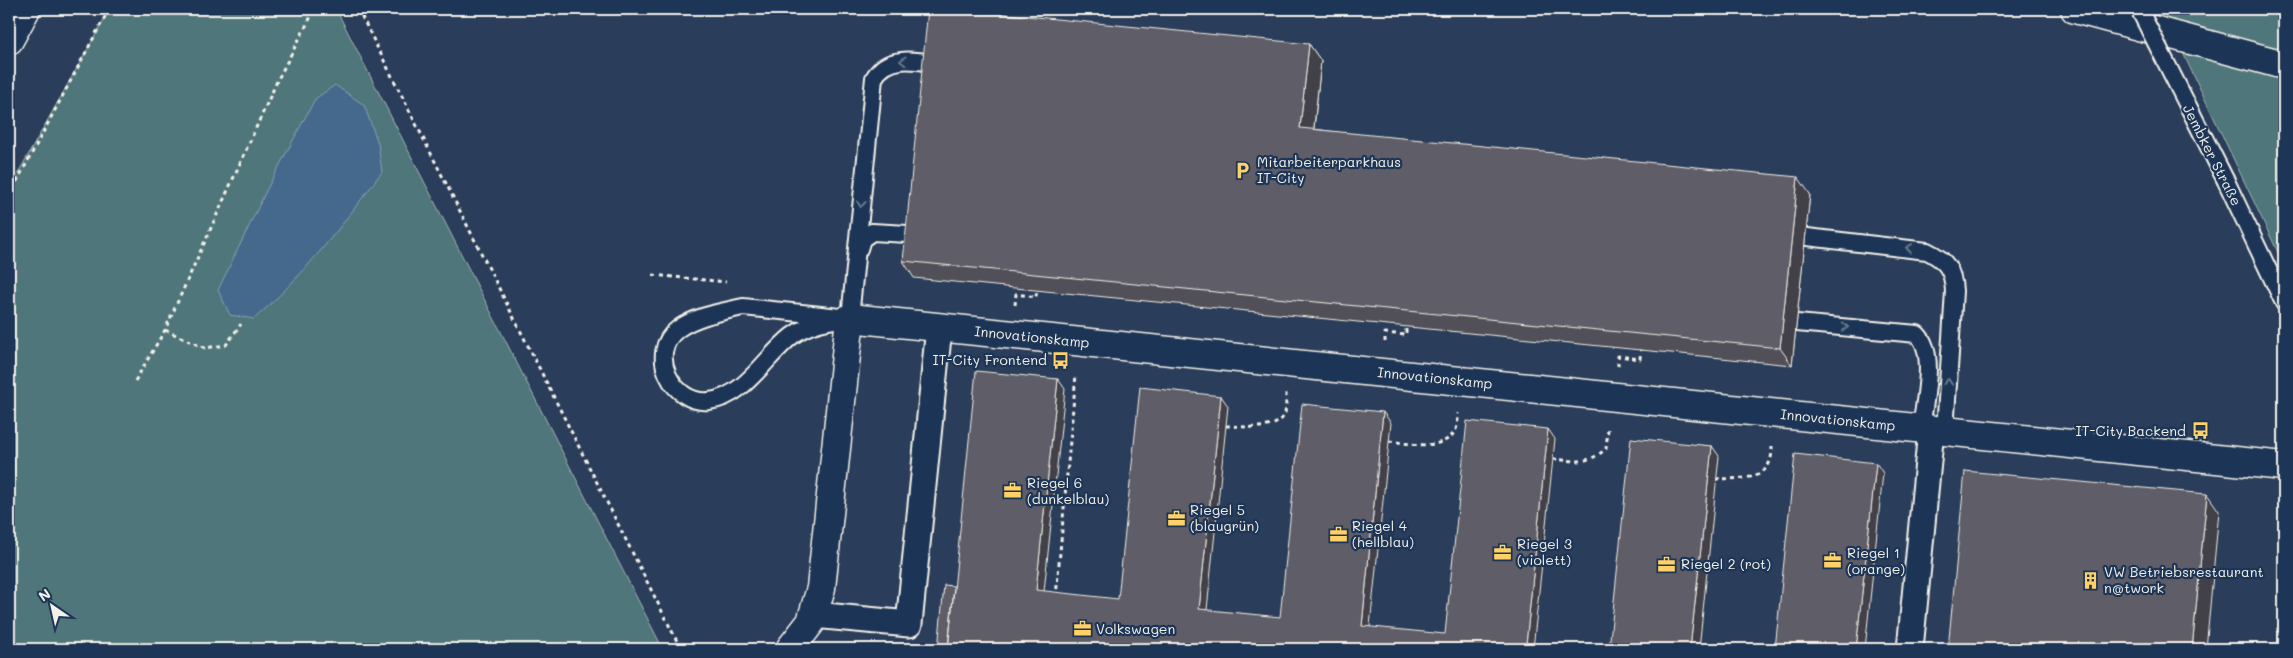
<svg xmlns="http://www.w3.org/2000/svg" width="2293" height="658" viewBox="0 0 2293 658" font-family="Mali,sans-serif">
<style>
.green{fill:#4f767a;stroke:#a2b4b1}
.water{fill:#45698c;stroke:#8b9fb1}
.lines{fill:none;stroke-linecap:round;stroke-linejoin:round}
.service-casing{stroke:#f4f1e8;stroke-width:20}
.pedestrian-casing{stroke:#f4f1e8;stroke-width:29}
.minor-casing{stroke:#f4f1e8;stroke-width:31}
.tertiary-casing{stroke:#f4f1e8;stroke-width:31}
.primary-casing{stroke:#f4f1e8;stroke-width:31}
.path{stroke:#f4f1e8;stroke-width:3;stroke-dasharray:4 4;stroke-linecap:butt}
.service{stroke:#1d3557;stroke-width:16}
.pedestrian{stroke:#1d3557;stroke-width:25}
.minor{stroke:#1d3557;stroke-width:28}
.tertiary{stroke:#1d3557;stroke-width:28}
.primary{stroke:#1d3557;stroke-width:28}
.service-bridge-casing{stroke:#f4f1e8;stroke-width:20;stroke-linecap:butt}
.service-bridge{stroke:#1d3557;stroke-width:16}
.wall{fill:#515059;stroke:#f4f1e8}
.shaded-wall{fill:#424149;stroke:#f4f1e8}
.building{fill:#5e5d68;stroke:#f4f1e8}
.oneway{stroke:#68778a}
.labels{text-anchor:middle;stroke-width:4.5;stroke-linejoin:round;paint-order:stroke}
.street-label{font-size:14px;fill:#f4f1e8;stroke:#1d3557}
.poi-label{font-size:14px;fill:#f4f1e8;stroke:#1d3557;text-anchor:start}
</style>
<rect width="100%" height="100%" fill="#2a3d5a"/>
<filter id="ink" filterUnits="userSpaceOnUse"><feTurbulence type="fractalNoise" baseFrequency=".02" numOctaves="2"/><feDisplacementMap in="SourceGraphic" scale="10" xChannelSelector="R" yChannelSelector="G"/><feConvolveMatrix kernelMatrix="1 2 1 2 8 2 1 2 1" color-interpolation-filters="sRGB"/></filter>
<g filter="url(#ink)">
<!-- green -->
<path class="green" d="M110 9H336L663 649H9V189Z
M2162 9H2284V265Z"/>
<!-- water -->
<path class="water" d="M335 85 364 105 378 143 382 172C343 224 304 276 254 319L230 315 218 290 268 187 315 99Z"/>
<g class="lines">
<defs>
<path id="service" d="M2226 181 2284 303
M1790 235 1927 251C1946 260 1953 270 1954 291L1945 431
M859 249 862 239 872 232 926 235
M743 307 850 318C830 320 809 323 792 336 766 356 745 397 709 401 673 405 646 353 678 329 696 316 721 312 743 307Z
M850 318 874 78C888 53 919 61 943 65
M1797 323 1917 334C1937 352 1924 403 1921 428"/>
<path id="pedestrian" d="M814 615 909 624 939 327
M1910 649 1931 430"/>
<path id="minor" d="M790 649 811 622 821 588 850 318 2284 466"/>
<path id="tertiary" d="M9 40 26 9"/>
<path id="primary" d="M2075 9 2284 65"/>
</defs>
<!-- service casing -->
<use href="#service" class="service-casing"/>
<!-- pedestrian casing -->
<use href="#pedestrian" class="pedestrian-casing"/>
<!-- minor casing -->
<use href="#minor" class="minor-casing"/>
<!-- tertiary casing -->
<use href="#tertiary" class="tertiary-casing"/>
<!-- primary casing -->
<use href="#primary" class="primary-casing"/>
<!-- path -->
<path class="path" d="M358 9 681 649
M9 196 109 9
M653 275 726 282
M1015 305 1016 294 1036 297 1037 286
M165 330 205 348 226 345 241 324
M1385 342V333L1406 335V324
M1618 366V356L1640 359 1641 346
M135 381 165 330 278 79 315 9
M1226 426C1242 426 1278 433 1285 413 1286 408 1286 400 1286 393
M1389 441C1408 443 1445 453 1456 429 1458 425 1458 418 1458 413
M1553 459C1577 461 1586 465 1606 449L1608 429
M1716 479C1734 478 1763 482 1770 461 1772 456 1772 450 1772 445
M1056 597 1076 374"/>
<!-- service -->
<use href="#service" class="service"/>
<!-- pedestrian -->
<use href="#pedestrian" class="pedestrian"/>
<!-- minor -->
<use href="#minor" class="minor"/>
<!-- tertiary -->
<use href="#tertiary" class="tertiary"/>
<!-- primary -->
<use href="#primary" class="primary"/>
<defs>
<path id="service-bridge" d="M2139 9 2226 181"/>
</defs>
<!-- service-bridge casing -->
<use href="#service-bridge" class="service-bridge-casing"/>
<!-- service-bridge -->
<use href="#service-bridge" class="service-bridge"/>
</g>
<!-- wall -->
<path class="wall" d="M1309 44 1321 61 1314 129 1810 194 1792 365 914 278 903 261Z"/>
<!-- shaded-wall -->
<path class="shaded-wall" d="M1309 44 1321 61 1312 145 1300 128Z
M1798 177 1810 194 1792 365 1780 348Z
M1058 379 1065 389 1043 601 1036 590Z
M1221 396 1228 406 1206 619 1199 609Z
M1383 412 1391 423 1369 636 1362 626Z
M1548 429 1555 439 1533 649 1526 644Z
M1712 446 1719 456 1699 649H1690Z
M1876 463 1883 473 1865 649H1856Z
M2207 494 2219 511 2206 649H2192Z"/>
<!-- building -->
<path class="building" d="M928 9H955L1309 44 1300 128 1798 177 1780 348 903 261Z
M976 371 1058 379 1036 590 1118 599 1140 387 1221 396 1199 609 1280 617 1302 404 1383 412 1362 626 1445 634 1467 421 1548 429 1526 644 1582 649H948Z
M1631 438 1712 446 1690 649H1609Z
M1795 454 1876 463 1856 649H1775Z
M1965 471 2207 494 2192 649H1948Z
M944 585 954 586 948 649H938Z"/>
<!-- one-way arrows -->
<defs><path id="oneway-chevron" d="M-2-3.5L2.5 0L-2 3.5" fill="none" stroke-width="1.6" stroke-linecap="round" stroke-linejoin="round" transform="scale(1.25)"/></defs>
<g class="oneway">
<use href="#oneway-chevron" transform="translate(903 61) rotate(180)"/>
<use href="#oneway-chevron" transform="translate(861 204) rotate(96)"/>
<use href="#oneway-chevron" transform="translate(1909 248) rotate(-171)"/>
<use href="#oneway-chevron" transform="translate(1845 327) rotate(5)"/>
<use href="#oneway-chevron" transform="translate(1948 382) rotate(-86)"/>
</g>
</g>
<!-- icons -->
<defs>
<symbol id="parking-bare" viewBox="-9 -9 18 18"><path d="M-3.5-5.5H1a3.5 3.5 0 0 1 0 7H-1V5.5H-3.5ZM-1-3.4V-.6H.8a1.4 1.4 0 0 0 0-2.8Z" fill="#ffd166" stroke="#1d3557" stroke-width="2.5" paint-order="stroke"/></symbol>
<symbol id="bus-bare" viewBox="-9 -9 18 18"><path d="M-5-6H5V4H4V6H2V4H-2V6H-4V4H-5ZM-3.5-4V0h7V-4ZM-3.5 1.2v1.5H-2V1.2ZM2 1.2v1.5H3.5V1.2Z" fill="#ffd166" stroke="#1d3557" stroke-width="2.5" paint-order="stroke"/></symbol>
<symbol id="office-bare" viewBox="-9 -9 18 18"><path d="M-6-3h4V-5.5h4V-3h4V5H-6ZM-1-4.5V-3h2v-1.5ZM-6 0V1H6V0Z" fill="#ffd166" stroke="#1d3557" stroke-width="2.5" paint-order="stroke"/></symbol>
<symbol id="building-bare" viewBox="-9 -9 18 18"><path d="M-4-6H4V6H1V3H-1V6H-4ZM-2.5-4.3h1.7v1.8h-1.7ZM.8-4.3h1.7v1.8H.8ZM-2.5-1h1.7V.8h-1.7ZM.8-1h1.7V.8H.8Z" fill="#ffd166" stroke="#1d3557" stroke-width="2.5" paint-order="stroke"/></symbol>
</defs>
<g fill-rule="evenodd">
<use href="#parking-bare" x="1230" y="158" width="25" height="25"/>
<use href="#bus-bare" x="1048" y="348" width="25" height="25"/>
<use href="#bus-bare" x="2188" y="418" width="25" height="25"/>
<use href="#office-bare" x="1000" y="478" width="25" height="25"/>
<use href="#office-bare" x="1164" y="506" width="25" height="25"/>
<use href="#office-bare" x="1326" y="522" width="25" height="25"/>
<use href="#office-bare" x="1490" y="540" width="25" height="25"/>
<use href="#office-bare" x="1820" y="548" width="25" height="25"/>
<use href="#office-bare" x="1654" y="552" width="25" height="25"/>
<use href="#building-bare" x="2078" y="568" width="25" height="25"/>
<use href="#office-bare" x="1070" y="616" width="25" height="25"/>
</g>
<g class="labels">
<!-- street labels -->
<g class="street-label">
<text transform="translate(2212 155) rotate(63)" y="5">Jembker Straße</text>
<text transform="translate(1032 337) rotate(6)" y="5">Innovationskamp</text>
<text transform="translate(1435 378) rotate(6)" y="5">Innovationskamp</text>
<text transform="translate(1838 420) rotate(6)" y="5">Innovationskamp</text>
</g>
<!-- poi labels -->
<g class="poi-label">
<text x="1257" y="167">Mitarbeiterparkhaus<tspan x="1257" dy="16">IT-City</tspan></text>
<text x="1047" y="365" text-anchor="end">IT-City Frontend</text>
<text x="2186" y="436" text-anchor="end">IT-City Backend</text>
<text x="1027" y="488">Riegel 6<tspan x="1027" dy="16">(dunkelblau)</tspan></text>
<text x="1190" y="515">Riegel 5<tspan x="1190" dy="16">(blaugrün)</tspan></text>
<text x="1352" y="531">Riegel 4<tspan x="1352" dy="16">(hellblau)</tspan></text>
<text x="1517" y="549">Riegel 3<tspan x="1517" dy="16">(violett)</tspan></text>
<text x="1847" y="558">Riegel 1<tspan x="1847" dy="16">(orange)</tspan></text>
<text x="1681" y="569">Riegel 2 (rot)</text>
<text x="2104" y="577">VW Betriebsrestaurant<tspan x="2104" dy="16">n@twork</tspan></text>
<text x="1096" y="634">Volkswagen</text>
</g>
</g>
<!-- margin -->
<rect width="2293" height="658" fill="none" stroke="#1d3557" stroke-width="30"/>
<rect x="15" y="15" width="2263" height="628" fill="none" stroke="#f4f1e8" stroke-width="2" filter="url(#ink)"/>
<!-- north arrow -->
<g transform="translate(52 606) rotate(326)" stroke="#1d3557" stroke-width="4" paint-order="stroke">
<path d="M0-4L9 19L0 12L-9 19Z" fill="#f4f1e8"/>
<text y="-8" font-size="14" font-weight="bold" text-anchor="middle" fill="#f4f1e8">N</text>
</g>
</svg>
